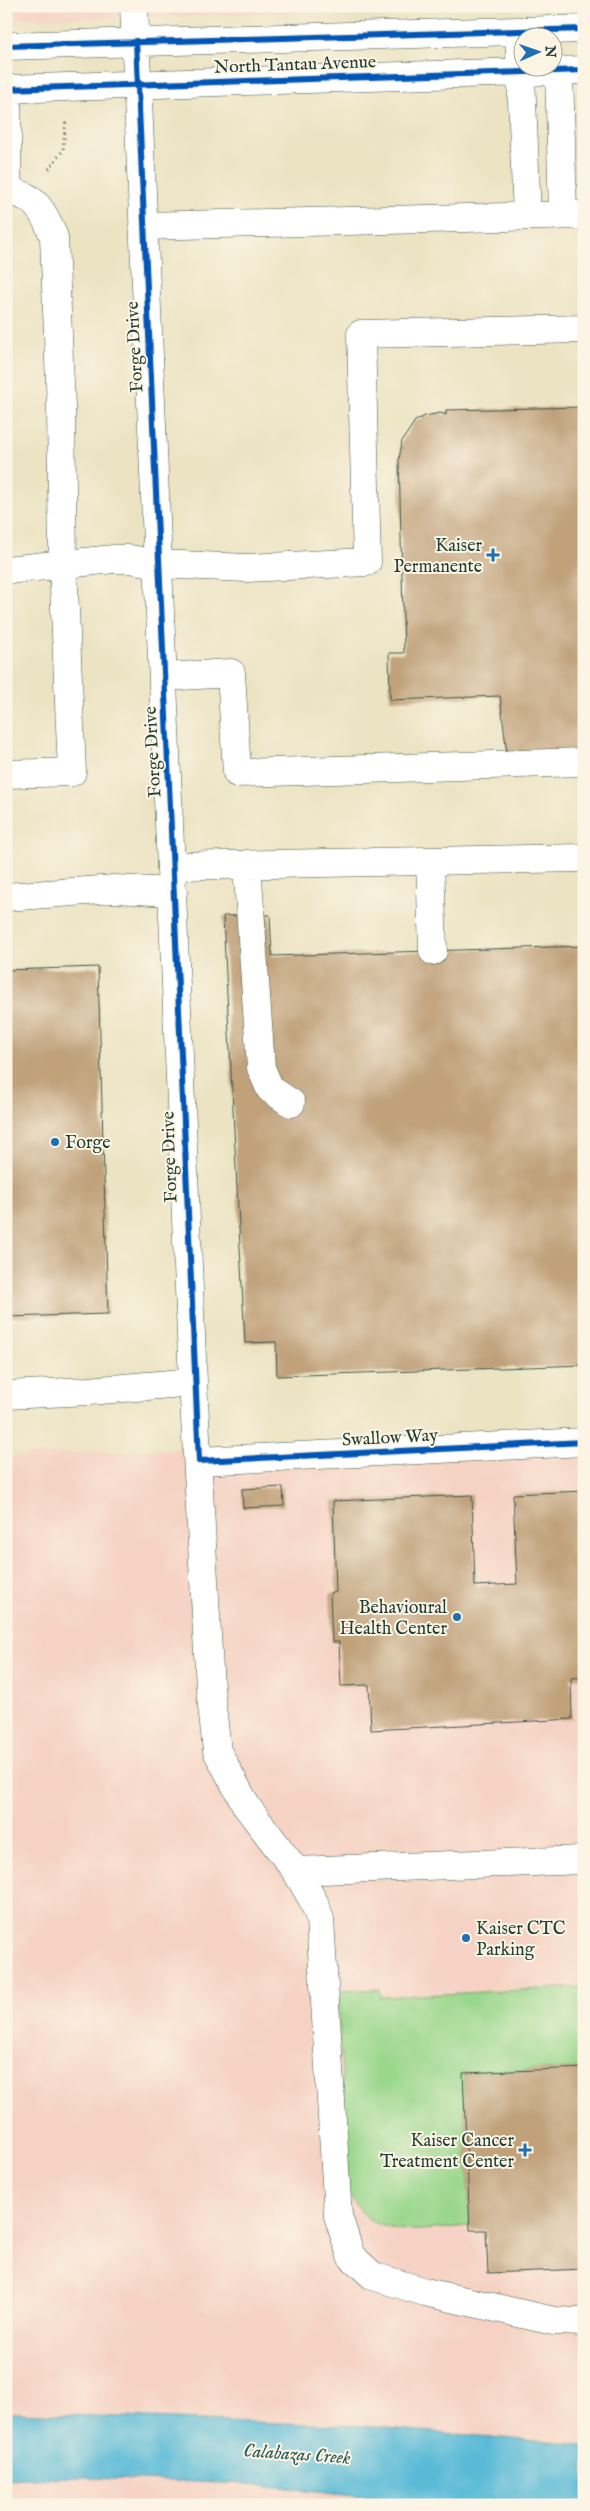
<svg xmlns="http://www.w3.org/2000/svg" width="590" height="2511" viewBox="0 0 590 2511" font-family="'IM FELL English',serif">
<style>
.built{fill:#f5d2c3}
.green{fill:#9ad78c;stroke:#5c8a60}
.water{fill:#59bad7;stroke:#3c7c86}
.building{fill:#c0a17a}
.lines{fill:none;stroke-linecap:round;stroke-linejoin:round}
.minor-casing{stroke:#3e5649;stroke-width:29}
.path{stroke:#3e5649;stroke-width:3;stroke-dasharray:1 4;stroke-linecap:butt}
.minor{stroke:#fff;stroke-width:28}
.cycleway-casing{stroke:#fcf5e5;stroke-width:9}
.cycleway{stroke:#0057b8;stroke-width:6}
.poi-dot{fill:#1f6fb2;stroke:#fcf5e5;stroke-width:2}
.labels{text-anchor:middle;stroke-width:4;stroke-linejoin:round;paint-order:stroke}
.street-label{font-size:18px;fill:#1f3d34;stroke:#fcf5e5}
.poi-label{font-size:18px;fill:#1f3d34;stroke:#fcf5e5;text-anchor:end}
.water-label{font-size:19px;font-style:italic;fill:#2e5c5d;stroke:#fcf5e5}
</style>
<rect width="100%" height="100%" fill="#fcf5e5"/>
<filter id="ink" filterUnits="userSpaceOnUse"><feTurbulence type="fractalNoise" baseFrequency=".02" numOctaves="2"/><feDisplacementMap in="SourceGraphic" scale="10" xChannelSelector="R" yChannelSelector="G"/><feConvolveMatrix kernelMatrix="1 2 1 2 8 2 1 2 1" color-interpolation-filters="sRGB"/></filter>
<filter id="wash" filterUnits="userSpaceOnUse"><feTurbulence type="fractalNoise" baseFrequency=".0096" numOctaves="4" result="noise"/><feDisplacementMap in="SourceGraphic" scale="20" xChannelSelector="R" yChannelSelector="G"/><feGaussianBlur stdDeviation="1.12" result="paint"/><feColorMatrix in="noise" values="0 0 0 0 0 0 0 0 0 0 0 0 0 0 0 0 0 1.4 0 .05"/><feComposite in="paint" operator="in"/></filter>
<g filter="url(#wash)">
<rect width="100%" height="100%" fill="#ebe3c2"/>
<!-- built -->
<path class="built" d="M6 6H412L170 17 6 19Z
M584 1432V2505H6V1456Z"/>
<!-- green -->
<path class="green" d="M584 1987V2068L463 2073 470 2226C421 2229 364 2245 347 2184L338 1991 379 1989 380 1997Z"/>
<!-- water -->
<path class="water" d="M16 2413 363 2426 584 2445V2505H407L364 2496 249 2484 57 2477 6 2479V2414Z"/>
<g id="blocks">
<!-- building -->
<path class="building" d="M584 407V754H507L500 696 390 700 389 653H404L399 460 402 441 415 421 425 416 440 413 446 415V410Z
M270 915 272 956 584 946V1365L277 1376 276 1342 245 1343 223 916Z
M98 967 108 1314 6 1317V970Z
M283 1487 284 1506 243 1508 242 1489Z
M584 1491V1677L571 1678 572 1719 371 1730 369 1685 341 1686 339 1642H332L330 1593 336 1592 333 1501 472 1495 475 1586 517 1584 513 1494Z
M584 2068V2269L488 2273 486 2230H470L463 2073Z"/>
</g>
</g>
<g filter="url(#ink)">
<use href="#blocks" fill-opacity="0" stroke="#3e5649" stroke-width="1"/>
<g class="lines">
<defs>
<path id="minor" d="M134 6 193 1382 210 1688 217 1751 247 1807 296 1871 314 1902 320 1919 338 2216 351 2256 373 2276 425 2292 554 2321 584 2322
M519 31 527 215
M6 46 584 29
M559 70 563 215
M6 89 584 70
M7 191V89
M6 192C34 192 45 214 54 237L61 408 63 564 72 772 6 774
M143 226 584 215
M6 570 114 559H130L158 564 247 568 367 562 361 334 584 329
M164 677 231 673 237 773 584 762
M430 861 433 951
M247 864 261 1068 270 1089 291 1103
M172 866 584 858
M6 897 114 889 173 892
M6 1395 89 1391 193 1382
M199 1461 584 1442
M296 1871 584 1860"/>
</defs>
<!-- minor casing -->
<use href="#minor" class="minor-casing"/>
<!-- path -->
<path class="path" d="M49 169 63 150 66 119"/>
<!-- minor -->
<use href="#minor" class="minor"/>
<defs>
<path id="cycleway" d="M136 41 199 1461 584 1442
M6 46 584 29
M6 89 584 70"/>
</defs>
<!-- cycleway casing -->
<use href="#cycleway" class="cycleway-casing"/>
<!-- cycleway -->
<use href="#cycleway" class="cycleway"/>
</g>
</g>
<!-- markers -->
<g class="poi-dot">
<path d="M490.5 547.5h5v5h5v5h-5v5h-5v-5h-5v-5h5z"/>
<circle cx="55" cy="1142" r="5"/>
<circle cx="457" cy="1617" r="5"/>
<circle cx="466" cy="1938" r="5"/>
<path d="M522.5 2142.5h5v5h5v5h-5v5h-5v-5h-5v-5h5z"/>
</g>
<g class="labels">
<!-- street labels -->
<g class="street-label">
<text transform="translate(295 64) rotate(-2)" y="6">North Tantau Avenue</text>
<text transform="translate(134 347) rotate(-93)" y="6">Forge Drive</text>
<text transform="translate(152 752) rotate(-93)" y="6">Forge Drive</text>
<text transform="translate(169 1157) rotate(-92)" y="6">Forge Drive</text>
<text transform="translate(390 1437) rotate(-3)" y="6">Swallow Way</text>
</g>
<!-- poi labels -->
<g class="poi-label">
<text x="482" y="551">Kaiser<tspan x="482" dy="21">Permanente</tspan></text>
<text x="65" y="1148" text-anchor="start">Forge</text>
<text x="447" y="1613">Behavioural<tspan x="447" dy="21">Health Center</tspan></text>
<text x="476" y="1934" text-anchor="start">Kaiser CTC<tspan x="476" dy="21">Parking</tspan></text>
<text x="514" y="2146">Kaiser Cancer<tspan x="514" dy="21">Treatment Center</tspan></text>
</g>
<!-- water labels -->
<g class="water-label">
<text transform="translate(297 2453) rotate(4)" y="7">Calabazas Creek</text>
</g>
</g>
<!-- margin -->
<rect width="590" height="2511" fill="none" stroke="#fcf5e5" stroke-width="25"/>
<!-- north arrow -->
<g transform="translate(538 52) rotate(88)"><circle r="24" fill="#fcf5e5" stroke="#a4ab9e"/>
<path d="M0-4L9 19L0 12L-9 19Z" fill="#1f6fb2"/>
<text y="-8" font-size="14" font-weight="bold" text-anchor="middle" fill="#1f3d34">N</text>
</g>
</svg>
